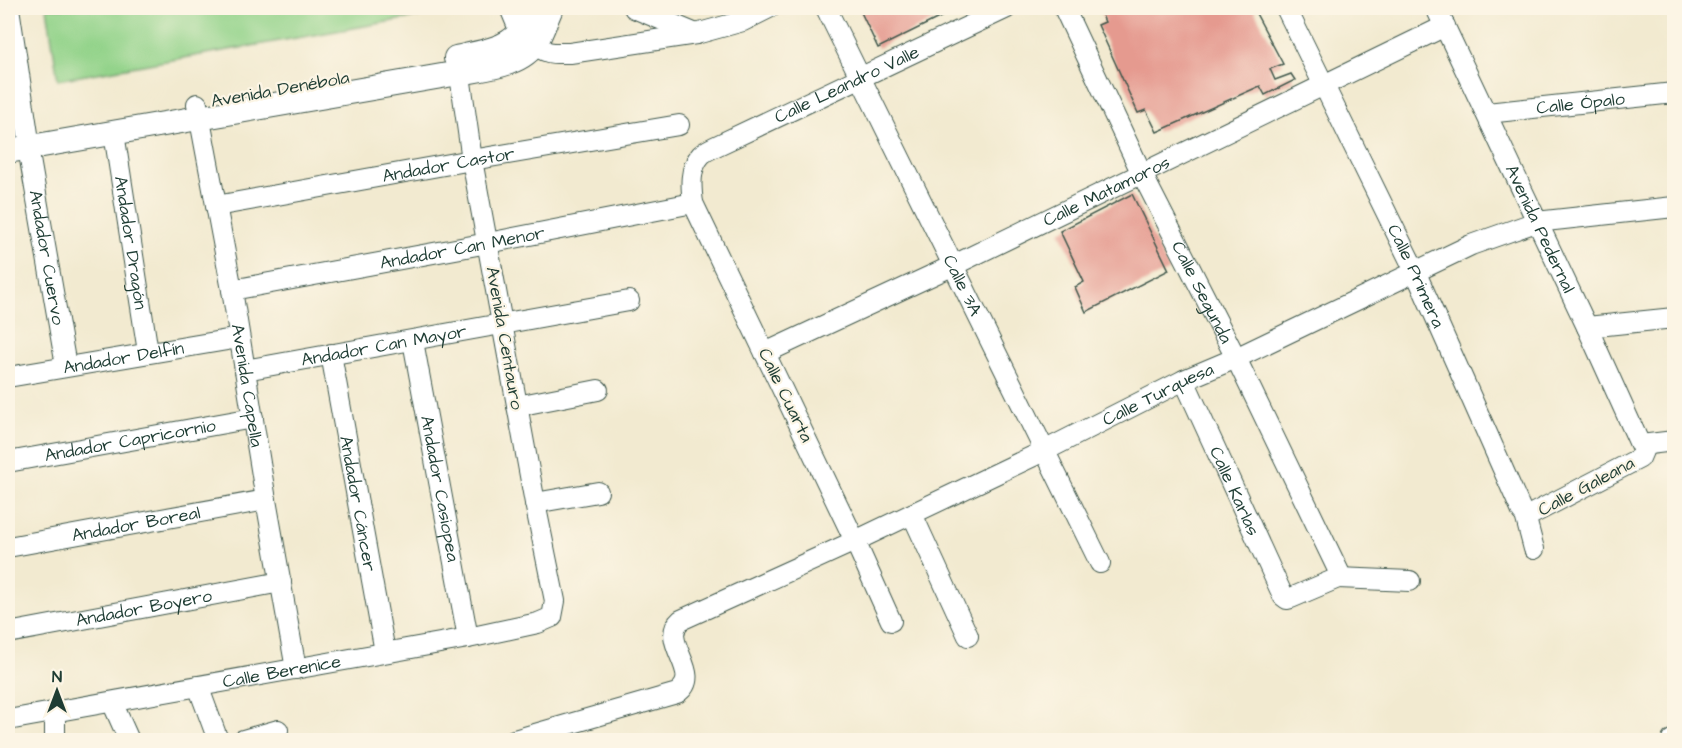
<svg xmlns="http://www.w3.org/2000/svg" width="1682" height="748" viewBox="0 0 1682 748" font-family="'Architects Daughter',sans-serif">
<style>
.green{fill:#93d38a;stroke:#59885f;stroke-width:1.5}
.building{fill:#e59a8f}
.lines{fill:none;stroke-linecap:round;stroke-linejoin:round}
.minor-casing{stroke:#3f574b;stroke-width:22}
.major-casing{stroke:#3f574b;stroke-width:26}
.minor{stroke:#fff;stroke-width:20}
.major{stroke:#fff;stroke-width:24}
.labels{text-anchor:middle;stroke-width:4.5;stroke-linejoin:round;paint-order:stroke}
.street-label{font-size:18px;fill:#1f3d34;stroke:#fcf5e5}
</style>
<rect width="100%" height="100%" fill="#fcf5e5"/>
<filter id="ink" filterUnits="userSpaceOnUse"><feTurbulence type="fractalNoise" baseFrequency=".0167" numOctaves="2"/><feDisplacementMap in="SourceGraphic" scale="12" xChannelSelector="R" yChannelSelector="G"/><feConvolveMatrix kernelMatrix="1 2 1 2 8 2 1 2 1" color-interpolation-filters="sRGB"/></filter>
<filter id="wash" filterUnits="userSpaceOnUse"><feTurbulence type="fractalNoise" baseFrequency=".008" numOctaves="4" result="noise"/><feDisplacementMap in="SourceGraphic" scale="24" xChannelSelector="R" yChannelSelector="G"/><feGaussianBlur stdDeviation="1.35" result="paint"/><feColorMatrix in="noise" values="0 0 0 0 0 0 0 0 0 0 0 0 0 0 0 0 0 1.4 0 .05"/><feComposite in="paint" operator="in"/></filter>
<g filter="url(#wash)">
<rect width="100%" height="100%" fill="#f2ead0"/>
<!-- green -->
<path class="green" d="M47 8H461V9L58 80Z"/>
<g id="blocks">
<!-- building -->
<path class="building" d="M859 8H959L878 48Z
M1099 8H1253L1283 64 1270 69 1275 80 1291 74 1295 80 1265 95 1260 86 1157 132 1146 110 1138 113 1098 25 1105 22Z
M1132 194 1169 270 1086 312 1075 287 1084 282 1060 231Z"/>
</g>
</g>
<g filter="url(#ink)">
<use href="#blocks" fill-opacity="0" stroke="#3f574b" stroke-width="1.5"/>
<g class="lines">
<defs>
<g id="minor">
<path d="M9 8 28 134"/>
<path d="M510 8 520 32"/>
<path d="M634 8 696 34"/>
<path id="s1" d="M826 8 1100 563"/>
<path id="s2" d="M1064 8 1142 174 1236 358 1339 572 1338 578"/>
<path id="s3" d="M1286 8 1415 271 1522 512 1525 515 1534 549"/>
<path id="s4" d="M1436 8 1587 327 1643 451 1640 458 1530 515H1525"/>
<path d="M535 44C546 55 555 53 570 53L696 34 743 21 769 8"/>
<path id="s5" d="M197 104 232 290 266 500 296 669"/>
<path id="s6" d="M1487 113 1674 93"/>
<path id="s7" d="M114 133 148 352"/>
<path id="s8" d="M28 148 66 366"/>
<path id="s9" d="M216 206 472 160 679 125"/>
<path id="s10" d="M232 290 488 243 693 203"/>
<path d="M1587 327 1674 318"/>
<path id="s11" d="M413 341 468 638"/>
<path id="s12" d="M765 353 954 265 1445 26"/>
<path id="s13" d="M331 354 385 652"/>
<path id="s14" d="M245 370 629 301"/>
<path id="s15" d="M8 377 239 338"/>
<path id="s16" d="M1184 380 1283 596 1287 599 1291 598 1338 578"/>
<path d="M517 406 598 390"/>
<path d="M1641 445 1674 441"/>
<path id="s17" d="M8 462 253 418"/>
<path d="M535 503 598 492"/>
<path d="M912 514 968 636"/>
<path id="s18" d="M8 547 266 500"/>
<path d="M1338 578 1410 581"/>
<path id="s19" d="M891 621 855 541 693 203C691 187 689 168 701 155 704 152 710 149 714 147L1007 8"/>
<path id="s20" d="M8 633 281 582"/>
<path d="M198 686 218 740"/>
<path d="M112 702 129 740"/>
<path id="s21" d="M8 720 468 638 538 623 552 617 555 601 535 503 472 160 458 61"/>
<path d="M55 740V712"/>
<path d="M243 740 278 730"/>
<path id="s22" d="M514 740 677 693C706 674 657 641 681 620L855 541 1044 451 1184 380 1236 358 1471 245 1536 222 1674 207"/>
<path d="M1672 740H1674"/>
</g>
<path id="major" d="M456 58C476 53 505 50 518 34 524 26 527 16 531 8
M8 151 459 73C484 68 522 66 536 42 542 31 546 19 551 8"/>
</defs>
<!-- minor casing -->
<use href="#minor" class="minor-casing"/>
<!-- major casing -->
<use href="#major" class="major-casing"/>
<!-- minor -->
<use href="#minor" class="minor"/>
<!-- major -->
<use href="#major" class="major"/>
</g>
</g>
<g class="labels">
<!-- street labels -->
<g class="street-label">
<text dy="6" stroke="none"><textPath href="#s19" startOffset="675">Calle Leandro Valle</textPath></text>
<text transform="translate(280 89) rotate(-10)" y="6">Avenida Denébola</text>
<text dy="6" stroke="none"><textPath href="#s6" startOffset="94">Calle Ópalo</textPath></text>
<text dy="6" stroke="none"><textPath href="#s9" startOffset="236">Andador Castor</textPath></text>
<text dy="6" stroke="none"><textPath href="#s12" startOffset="378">Calle Matamoros</textPath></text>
<text dy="6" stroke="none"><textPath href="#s4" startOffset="244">Avenida Pedernal</textPath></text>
<text dy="6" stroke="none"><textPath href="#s7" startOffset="111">Andador Dragón</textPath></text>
<text dy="6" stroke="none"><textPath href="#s10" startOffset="234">Andador Can Menor</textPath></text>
<text dy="6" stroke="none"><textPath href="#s8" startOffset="111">Andador Cuervo</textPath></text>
<text dy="6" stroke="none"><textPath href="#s3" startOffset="298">Calle Primera</textPath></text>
<text dy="6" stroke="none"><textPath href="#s1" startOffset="309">Calle 3A</textPath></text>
<text dy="6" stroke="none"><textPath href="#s2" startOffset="316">Calle Segunda</textPath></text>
<text transform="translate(505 338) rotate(80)" y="6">Avenida Centauro</text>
<text dy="6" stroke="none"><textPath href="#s14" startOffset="141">Andador Can Mayor</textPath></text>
<text dy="6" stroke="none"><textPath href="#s15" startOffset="117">Andador Delfín</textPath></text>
<text dy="6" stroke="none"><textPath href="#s5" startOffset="286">Avenida Capella</textPath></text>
<text dy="6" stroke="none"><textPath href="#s22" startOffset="778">Calle Turquesa</textPath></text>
<text transform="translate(786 395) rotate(64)" y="6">Calle Cuarta</text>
<text dy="6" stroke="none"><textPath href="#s17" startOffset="124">Andador Capricornio</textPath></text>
<text transform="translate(1586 486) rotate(-28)" y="6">Calle Galeana</text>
<text dy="6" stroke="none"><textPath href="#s11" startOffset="150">Andador Casiopea</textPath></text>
<text dy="6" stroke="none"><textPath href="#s16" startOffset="122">Calle Karlas</textPath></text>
<text dy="6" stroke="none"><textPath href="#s13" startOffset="152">Andador Cáncer</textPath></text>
<text dy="6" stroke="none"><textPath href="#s18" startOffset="130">Andador Boreal</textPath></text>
<text dy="6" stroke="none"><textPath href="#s20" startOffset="138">Andador Boyero</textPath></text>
<text dy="6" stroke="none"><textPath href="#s21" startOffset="278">Calle Berenice</textPath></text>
</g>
</g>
<!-- margin -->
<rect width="1682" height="748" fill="none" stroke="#fcf5e5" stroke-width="30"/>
<!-- north arrow -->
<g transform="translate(57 691)" stroke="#fcf5e5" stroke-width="4.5" paint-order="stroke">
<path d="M0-4.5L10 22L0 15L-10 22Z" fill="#1f3d34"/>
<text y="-9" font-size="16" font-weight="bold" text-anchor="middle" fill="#1f3d34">N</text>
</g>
</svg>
